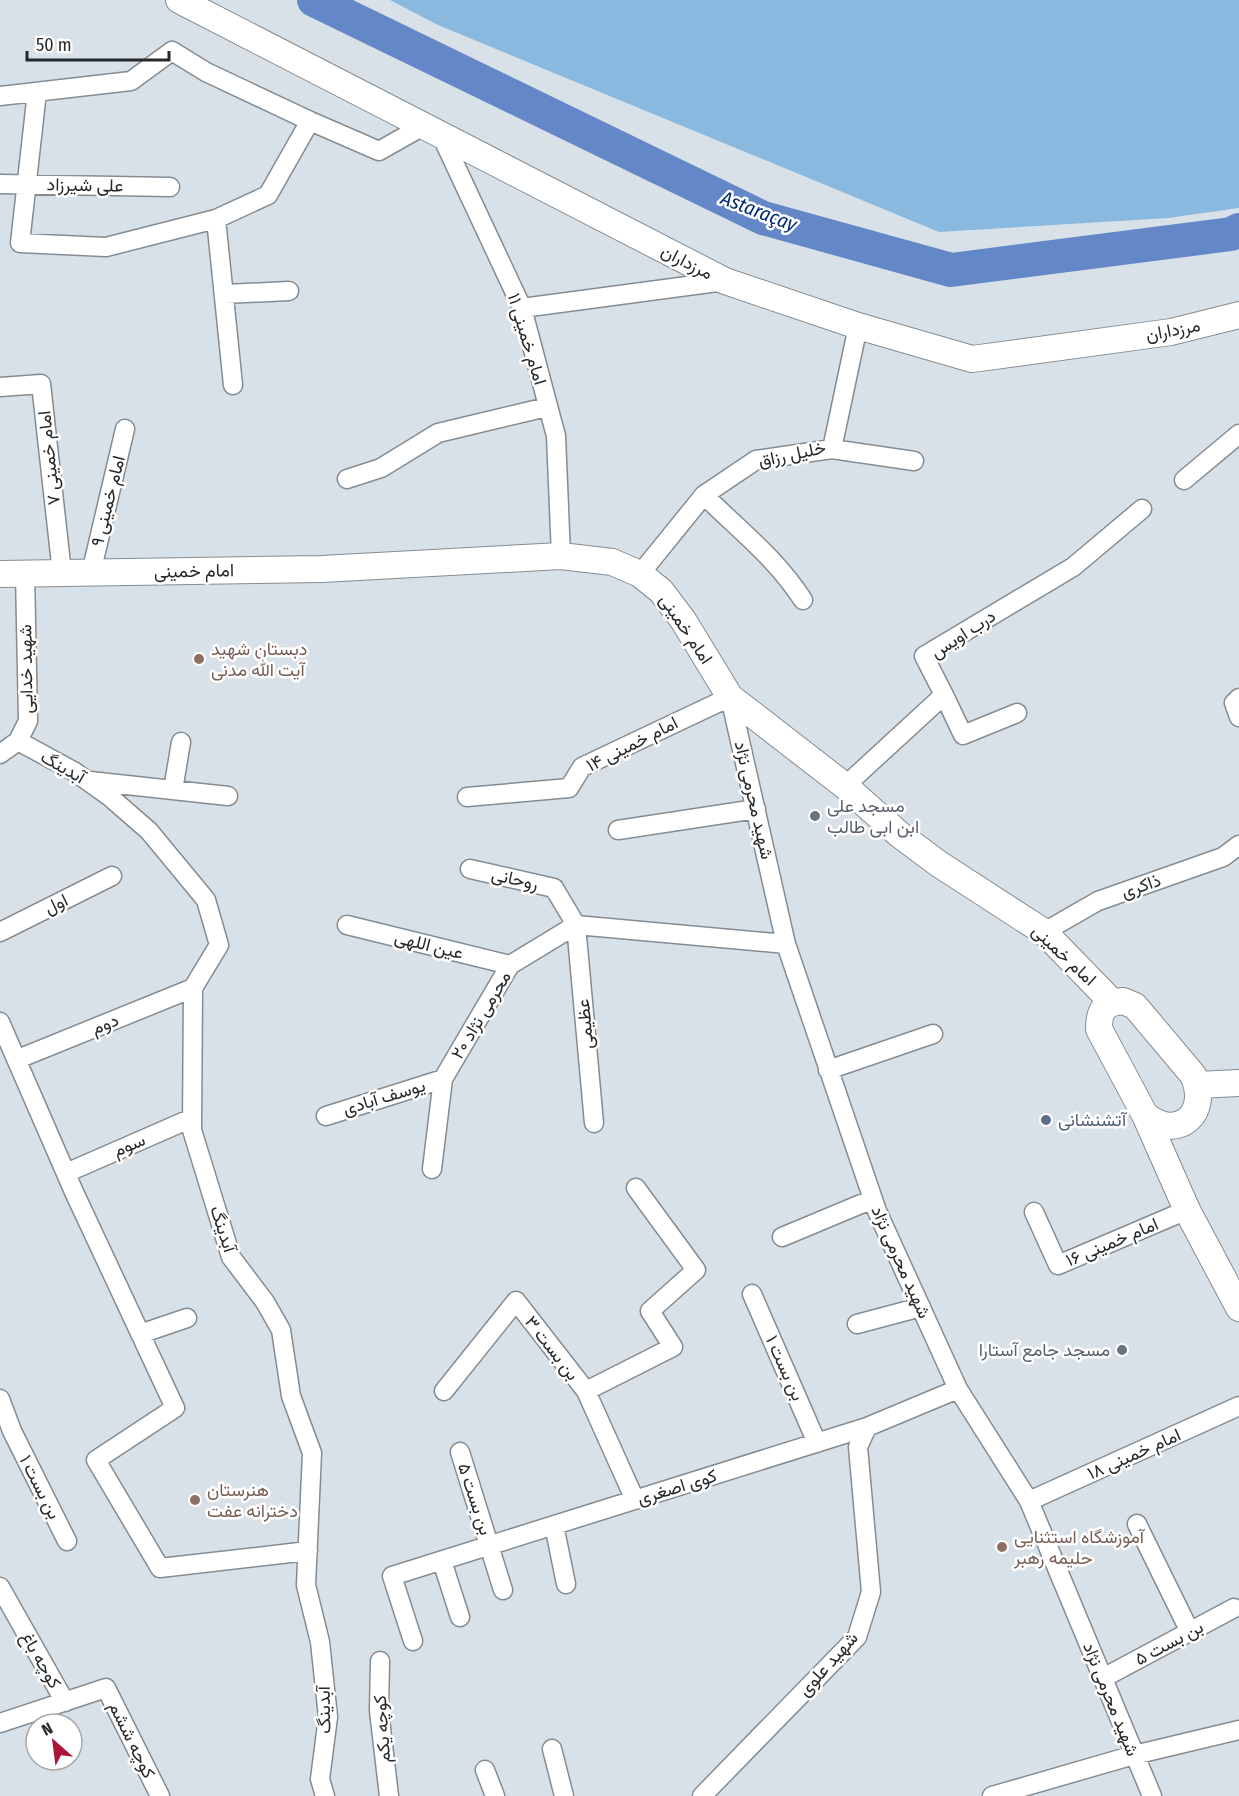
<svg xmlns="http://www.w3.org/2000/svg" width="1239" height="1796" viewBox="0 0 1239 1796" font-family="'Fira Sans Condensed',Vazirmatn,sans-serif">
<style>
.green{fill:#89b9de}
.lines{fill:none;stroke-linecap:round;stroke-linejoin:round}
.river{stroke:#6488c7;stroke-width:34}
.street-casing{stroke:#848c93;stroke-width:21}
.secondary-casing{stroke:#848c93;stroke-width:28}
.street{stroke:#fff;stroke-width:18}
.secondary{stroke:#fff;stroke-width:26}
.education-dot{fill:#8d6e63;stroke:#fff;stroke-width:2}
.worship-dot{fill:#6b7280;stroke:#fff;stroke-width:2}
.service-dot{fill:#5c6f8a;stroke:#fff;stroke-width:2}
.labels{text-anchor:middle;stroke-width:5;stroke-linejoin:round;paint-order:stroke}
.street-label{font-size:18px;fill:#26292b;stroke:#fff}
.education-label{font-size:18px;fill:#785e54;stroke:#fff;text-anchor:start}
.worship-label{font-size:18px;fill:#5b616d;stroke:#fff;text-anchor:start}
.service-label{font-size:18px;fill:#4e5e75;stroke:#fff;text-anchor:start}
.water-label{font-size:20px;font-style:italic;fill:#022a74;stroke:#fff}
</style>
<rect width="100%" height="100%" fill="#d9e1e8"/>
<!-- green -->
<path class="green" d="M390 0H1239V208L1168 218 939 232 438 25Z"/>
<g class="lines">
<!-- river -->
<path class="river" d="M314 0 763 218 951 270 1231 234 1239 230"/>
<defs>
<path id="street" d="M37 92 20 243 106 247 216 219 268 195 310 121 379 151 425 125
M0 96 131 81 172 51 206 72 310 121
M441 135 522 308 556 436 561 556
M0 184 170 187
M216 219 233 385
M225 294 289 291
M522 308 725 281
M0 387 41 384 62 573
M832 449 914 461
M347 479 381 468 438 433 547 407
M1184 480 1239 434
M704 495C741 532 774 556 803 600
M91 573 125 429
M640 574 704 495 756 460 832 449 858 326
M944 695 963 735 1017 713
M1239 698 1234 703 1239 717
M18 741 75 772 110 797 149 831 206 900 219 945 193 988 192 1130 231 1257 265 1302 281 1330 291 1396 312 1453 306 1585 320 1642 328 1717 320 1779 325 1796
M0 754 18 741 28 721 25 573
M90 781 228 796
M845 786 944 695 924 656 1073 567 1142 509
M173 790 181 742
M467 797 569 788 582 767 730 697 786 944 877 1211 958 1389 1029 1501 1152 1796
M618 830 756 809
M470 869 554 888 576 925 594 1123
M347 925 510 965
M0 932 112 876
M1044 932 1098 901 1223 857 1239 845
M0 1022 74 1192 175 1408 96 1460 160 1568 308 1551
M18 1059 193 988
M828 1070 933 1034
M326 1116 443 1079
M432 1169 443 1079 510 965 576 925 786 944
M66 1173 192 1118
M1034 1212 1058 1265 1187 1210
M782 1237 873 1199
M752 1294 817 1443
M857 1324 921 1307
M140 1334 187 1318
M444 1391 516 1301 586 1391 635 1500
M586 1391 673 1347 650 1311 696 1270 636 1188
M0 1399 12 1431 67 1541
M460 1452 503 1590
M1029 1501 1239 1406
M1137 1524 1190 1632
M554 1525 566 1584
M442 1561 460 1617
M0 1587 65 1702
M413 1641 392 1576 867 1427 958 1389
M380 1661 379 1711 389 1796
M1103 1678 1234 1608
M0 1723 106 1688 160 1796
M552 1749 564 1796
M485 1770 495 1796
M702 1796 857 1637 871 1592 858 1447 867 1427
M992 1796 1134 1755 1239 1730"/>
<path id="secondary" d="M179 0 725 281 858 326 972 359 1171 332 1239 315
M0 574 322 569 561 556 612 562 640 574 661 591 683 620 730 697 845 786 900 835 939 864 1044 932 1112 1002
M1123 1001 1135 1006 1193 1075C1211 1114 1177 1142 1145 1115L1099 1029C1099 1010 1104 1003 1123 1001Z
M1197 1085 1239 1083
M1145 1115 1187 1210 1239 1308"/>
</defs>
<!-- street casing -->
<use href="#street" class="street-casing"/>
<!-- secondary casing -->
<use href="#secondary" class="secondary-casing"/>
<!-- street -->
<use href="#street" class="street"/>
<!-- secondary -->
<use href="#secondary" class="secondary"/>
</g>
<!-- markers -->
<g class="education-dot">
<circle cx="199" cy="659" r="6"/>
<circle cx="195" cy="1500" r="6"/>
<circle cx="1002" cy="1547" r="6"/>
</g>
<g class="worship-dot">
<circle cx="815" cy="816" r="6"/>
<circle cx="1122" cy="1350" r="6"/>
</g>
<circle class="service-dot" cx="1046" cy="1120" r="6"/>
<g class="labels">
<!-- street labels -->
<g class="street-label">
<text transform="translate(85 185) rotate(1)" y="6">علی شیرزاد</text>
<text transform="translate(687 262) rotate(27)" y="6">مرزداران</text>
<text transform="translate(1173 330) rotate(-11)" y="6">مرزداران</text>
<text transform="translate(527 339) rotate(73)" y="6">امام خمینی ۱۱</text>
<text transform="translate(792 454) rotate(-12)" y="6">خلیل رزاق</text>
<text transform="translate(49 458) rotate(-96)" y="6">امام خمینی ۷</text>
<text transform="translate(108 501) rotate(-76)" y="6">امام خمینی ۹</text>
<text transform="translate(194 571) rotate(-1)" y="6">امام خمینی</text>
<text transform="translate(686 629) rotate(56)" y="6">امام خمینی</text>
<text transform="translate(963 634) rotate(-33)" y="6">درب اویس</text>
<text transform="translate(26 669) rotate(-91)" y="6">شهید خدایی</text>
<text transform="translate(632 744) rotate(-27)" y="6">امام خمینی ۱۴</text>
<text transform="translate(63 767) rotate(30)" y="6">آبدینگ</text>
<text transform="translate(754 800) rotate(77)" y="6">شهید محرمی نژاد</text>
<text transform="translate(515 879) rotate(13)" y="6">روحانی</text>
<text transform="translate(1141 886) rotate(-19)" y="6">ذاکری</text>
<text transform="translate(56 904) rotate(-26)" y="6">اول</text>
<text transform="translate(429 945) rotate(14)" y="6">عین اللهی</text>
<text transform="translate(1064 955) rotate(43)" y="6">امام خمینی</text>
<text transform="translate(481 1015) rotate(-59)" y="6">محرمی نژاد ۲۰</text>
<text transform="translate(105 1024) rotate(-22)" y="6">دوم</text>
<text transform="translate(585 1024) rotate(-95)" y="6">عظیمی</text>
<text transform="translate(384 1097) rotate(-17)" y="6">یوسف آبادی</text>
<text transform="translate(129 1145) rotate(-23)" y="6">سوم</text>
<text transform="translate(223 1229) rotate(72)" y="6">آبدینگ</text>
<text transform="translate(1112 1242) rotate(-23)" y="6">امام خمینی ۱۶</text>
<text transform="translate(901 1262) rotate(66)" y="6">شهید محرمی نژاد</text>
<text transform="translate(552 1348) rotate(52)" y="6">بن بست ۳</text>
<text transform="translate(785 1368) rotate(66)" y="6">بن بست ۱</text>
<text transform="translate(1134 1454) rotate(-24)" y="6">امام خمینی ۱۸</text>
<text transform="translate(40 1487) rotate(63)" y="6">بن بست ۱</text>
<text transform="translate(677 1487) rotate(-17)" y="6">کوی اصغری</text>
<text transform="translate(475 1499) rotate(72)" y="6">بن بست ۵</text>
<text transform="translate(1169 1643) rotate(-28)" y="6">بن بست ۵</text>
<text transform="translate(41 1660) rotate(60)" y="6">کوچه باغ</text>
<text transform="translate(828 1664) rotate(-48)" y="6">شهید علوی</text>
<text transform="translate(1111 1699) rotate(68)" y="6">شهید محرمی نژاد</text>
<text transform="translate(324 1710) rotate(-91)" y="6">آبدینگ</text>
<text transform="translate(382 1729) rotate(-94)" y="6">کوچه یکم</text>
<text transform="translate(132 1740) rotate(64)" y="6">کوچه ششم</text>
</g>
<!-- education labels -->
<g class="education-label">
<text x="211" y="655">دبستان شهید<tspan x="211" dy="21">آیت الله مدنی</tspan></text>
<text x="207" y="1496">هنرستان<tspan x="207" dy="21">دخترانه عفت</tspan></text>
<text x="1014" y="1543">آموزشگاه استثنایی<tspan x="1014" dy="21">حلیمه رهبر</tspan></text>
</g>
<!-- worship labels -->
<g class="worship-label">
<text x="827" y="812">مسجد علی<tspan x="827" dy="21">ابن ابی طالب</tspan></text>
<text x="1110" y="1356" text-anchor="end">مسجد جامع آستارا</text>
</g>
<!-- service labels -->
<g class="service-label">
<text x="1058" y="1126">آتشنشانی</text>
</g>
<!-- water labels -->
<g class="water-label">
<text transform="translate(759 211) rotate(21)" y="7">Astaraçay</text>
</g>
</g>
<!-- north arrow -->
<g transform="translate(54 1742) rotate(332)"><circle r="28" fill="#ffffff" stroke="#a8a9aa" stroke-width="1.5"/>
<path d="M0-4.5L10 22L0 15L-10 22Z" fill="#ac1638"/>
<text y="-9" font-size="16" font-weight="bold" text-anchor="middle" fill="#26292b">N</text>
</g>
<!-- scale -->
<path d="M27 51v9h142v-9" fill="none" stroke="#26292b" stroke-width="3"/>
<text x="36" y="51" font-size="18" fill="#26292b" stroke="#ffffff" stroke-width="4.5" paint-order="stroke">50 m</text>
</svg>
